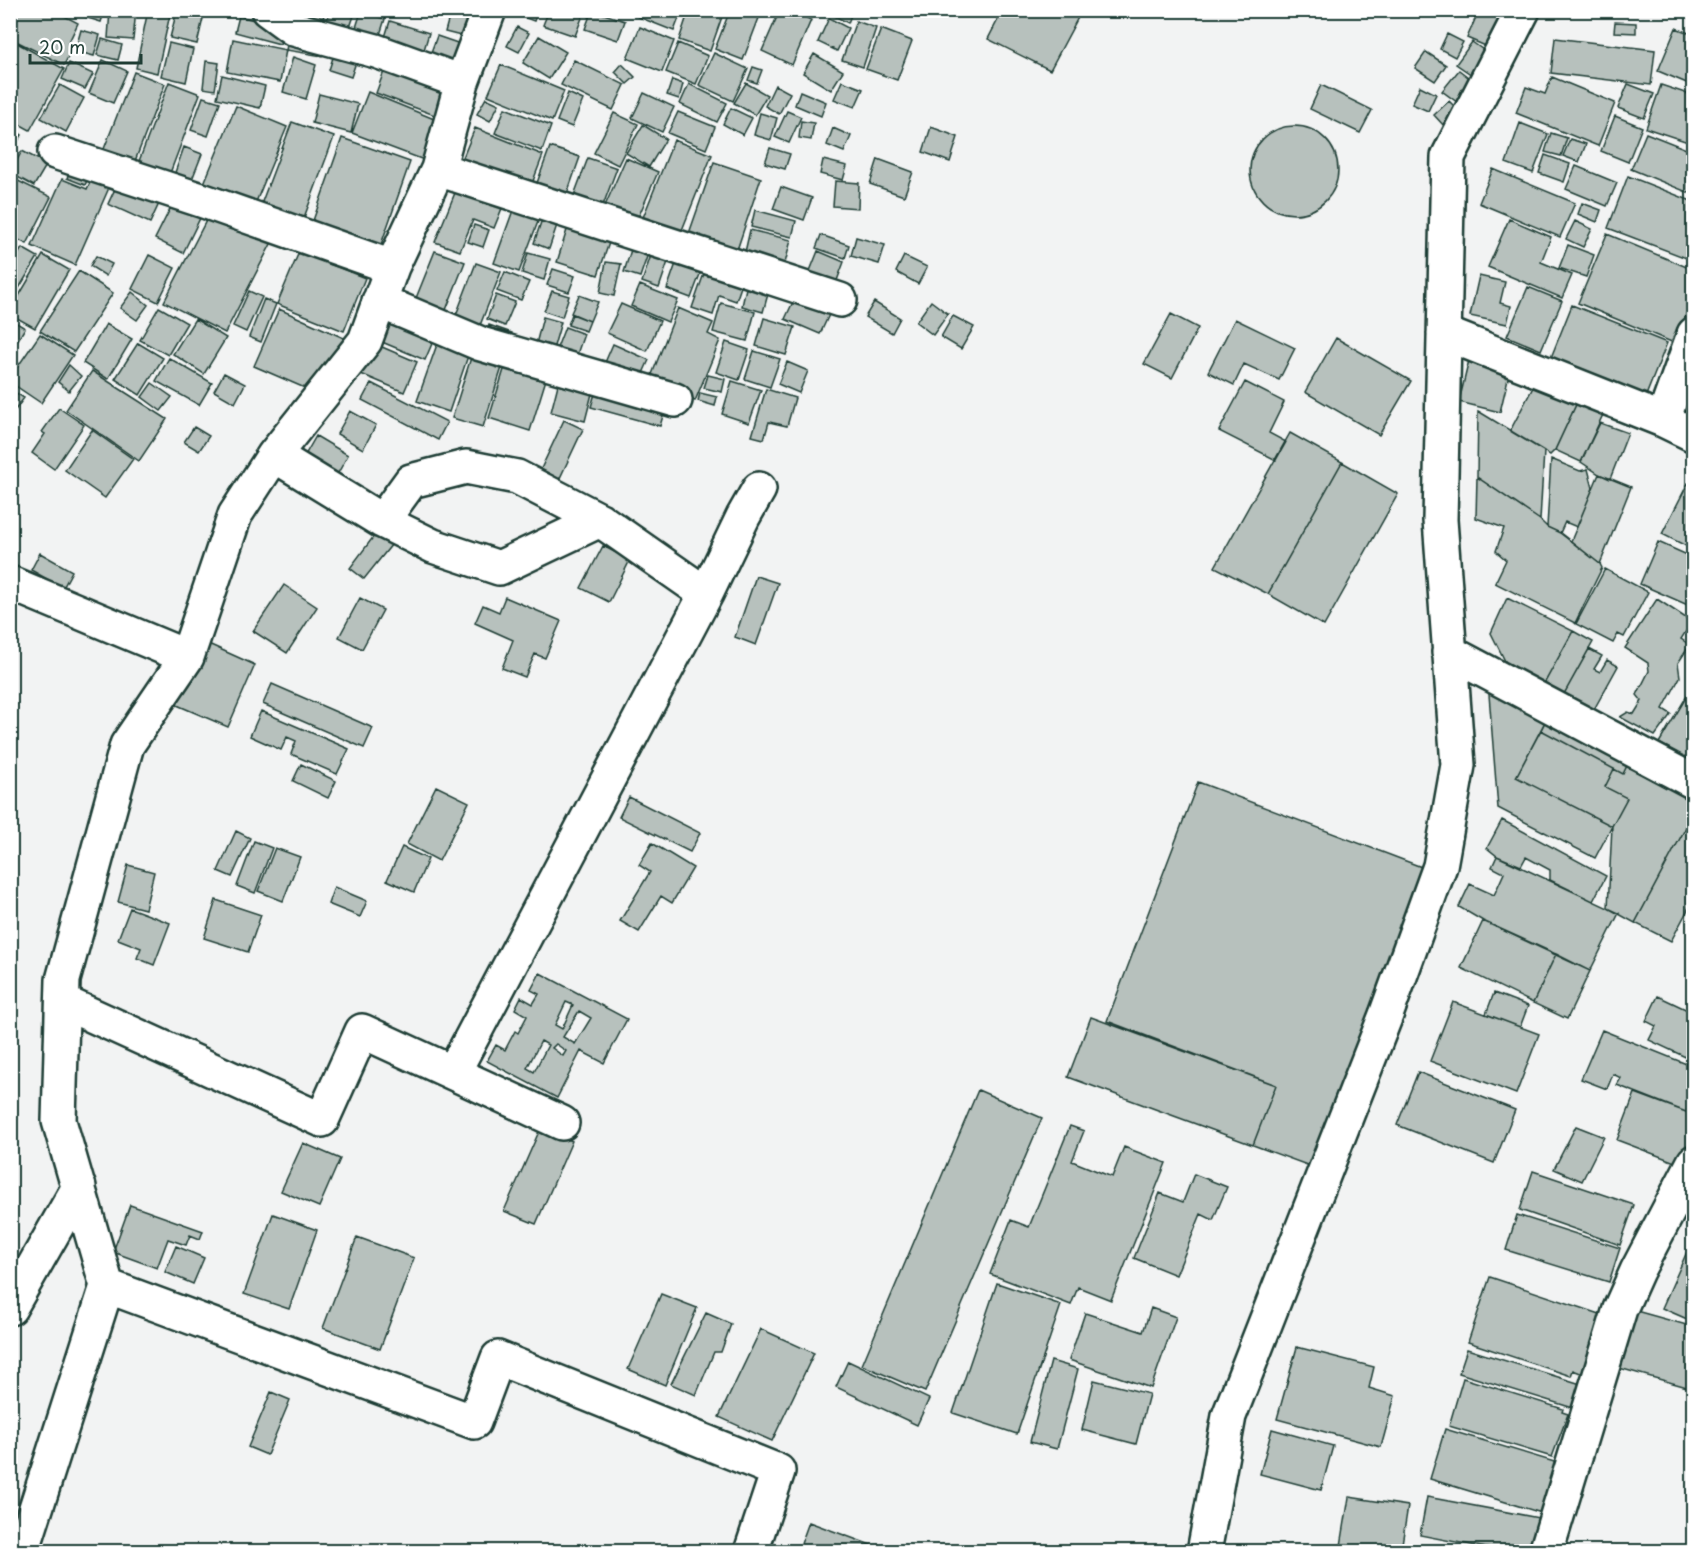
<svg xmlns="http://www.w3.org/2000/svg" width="1704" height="1562" viewBox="0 0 1704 1562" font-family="'Playpen Sans',sans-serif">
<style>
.building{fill:#b7c1bd;stroke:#1f3d34;stroke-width:1.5;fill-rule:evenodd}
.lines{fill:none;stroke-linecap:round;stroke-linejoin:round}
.minor-casing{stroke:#1f3d34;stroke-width:38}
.minor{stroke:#fff;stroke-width:33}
</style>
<rect width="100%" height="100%" fill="#f2f3f3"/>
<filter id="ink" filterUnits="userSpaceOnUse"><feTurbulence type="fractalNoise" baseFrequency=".0167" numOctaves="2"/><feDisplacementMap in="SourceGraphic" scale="12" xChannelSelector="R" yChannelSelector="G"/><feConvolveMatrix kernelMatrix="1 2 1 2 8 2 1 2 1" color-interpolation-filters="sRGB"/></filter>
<g filter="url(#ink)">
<!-- building -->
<path class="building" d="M10 10H53L78 23 68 44 73 47 64 65 10 38Z
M62 10H105L101 22Z
M110 10H136L133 40 108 38Z
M148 10H171L157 73 136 68Z
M177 10H205L197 44 170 38Z
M286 10H326L321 23Z
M330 10H356L348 33 325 26Z
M451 10H466L479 14 473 39 445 32Z
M520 10H538L534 21 518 15Z
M549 10H585L575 36 543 25Z
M592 10 625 21 618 40 585 29Z
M632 10H682L674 31 631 14Z
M689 10H713L723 14 710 51 679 40Z
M730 10H762L743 60 715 49Z
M780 10H790L811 20 792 65 762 51Z
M823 10H853L848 23Z
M1003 10H1082L1050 70 988 39Z
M1479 10H1512L1495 50 1467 38Z
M361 12 385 19 377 44 353 37Z
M239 16 284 28 280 44 235 32Z
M829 18 848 28 837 51 818 42Z
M390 21 429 33 421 60 382 47Z
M856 21 876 28 863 67 842 60Z
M1615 22 1636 23V33L1614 32Z
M517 27 529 33 519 52 507 46Z
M640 27 674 41 662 72 627 58Z
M1676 28 1694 35V86L1658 71Z
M881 29 912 41 897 80 866 69Z
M81 30 100 35 94 56 75 51Z
M1447 34 1463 42 1455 57 1440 49Z
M289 35 326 41 322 56 286 50Z
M437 36 472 48 461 76 427 63Z
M539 36 566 52 549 79 523 63Z
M1555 38 1655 50 1651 85 1551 73Z
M10 39 64 69 30 130 10 119Z
M102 39 122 45 118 60 97 55Z
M233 39 286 50 280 82 227 72Z
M1472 42 1493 57 1478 79 1456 64Z
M169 43 193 49 186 82 161 76Z
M678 43 708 56 696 84 666 72Z
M337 45 359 53 351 77 329 70Z
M1426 52 1446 65 1435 81 1415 68Z
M714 53 748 69 733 101 699 85Z
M814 54 843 71 831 90 803 73Z
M293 57 316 65 306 99 283 92Z
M389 58 458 84 445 119 376 93Z
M103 60 127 71 113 103 89 93Z
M574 60 625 85 613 110 561 85Z
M206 61 219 63 215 90 203 88Z
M69 63 93 74 85 89 62 79Z
M622 64 635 77 627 84 615 72Z
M501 65 564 91 552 121 488 95Z
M753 67 762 70 757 83 748 80Z
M1459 70 1477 84 1461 105 1442 91Z
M134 72 165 84 133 166 102 154Z
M222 75 265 86 260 108 217 98Z
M1552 77 1615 103 1598 146 1516 113 1526 87 1545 94Z
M672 80 683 84 679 99 667 95Z
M842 81 863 89 855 107 834 99Z
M169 82 200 94 167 181 136 169Z
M746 83 767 95 755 115 734 103Z
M689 84 727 103 717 122 680 104Z
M1628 84 1654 94 1644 118 1618 108Z
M60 85 84 98 66 132 41 118Z
M775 85 790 93 779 114 765 106Z
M1321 85 1372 110 1360 133 1310 109Z
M1661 85 1694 96V144L1646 128Z
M1420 86 1436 94 1428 111 1412 104Z
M800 91 826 102 821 116 795 105Z
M368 92 439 121 424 160 352 133Z
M568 93 583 100 572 127 557 121Z
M644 93 674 107 662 132 632 118Z
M319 94 358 104 351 133 312 123Z
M203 97 220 102 208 136 191 130Z
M486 98 499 104 490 121 477 114Z
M1449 101 1461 113 1445 127 1434 115Z
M236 106 287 127 251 214 200 193Z
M505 108 551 126 542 151 495 133Z
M731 108 752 118 743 135 723 124Z
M787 111 801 117 789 143 775 137Z
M678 112 715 127 706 149 668 133Z
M614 113 638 124 618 165 594 153Z
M760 113 777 118 771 140 754 135Z
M1615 116 1642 127 1628 162 1601 151Z
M801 121 814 123 811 140 799 138Z
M292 122 334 137 299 231 257 215Z
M1520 123 1548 134 1533 173 1506 163Z
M643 125 666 139 649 167 626 153Z
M1250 170a44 44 0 1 1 88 0a44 44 0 1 1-88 0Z
M10 127 22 135 10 153Z
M931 127 958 137 950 162 923 152Z
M475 128 543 155 528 194 459 167Z
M833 128 851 136 844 152 827 145Z
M1551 133 1567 138 1561 156 1545 152Z
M1646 133 1694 152V195L1631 169Z
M342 138 410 162 377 256 309 232Z
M1570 139 1586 144 1579 162 1563 156Z
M674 140 712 155 676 245 638 230Z
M184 147 202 154 189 187 172 181Z
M550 147 580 157 563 205 533 194Z
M770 148 790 154 785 169 765 163Z
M22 151 47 164 34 186 10 173Z
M1545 155 1570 164 1564 182 1539 173Z
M588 158 617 168 599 216 570 206Z
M626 158 658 172 633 229 601 215Z
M878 159 913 172 904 196 870 184Z
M74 160 93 167 85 185 67 178Z
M823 160 847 166 843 180 820 174Z
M714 162 761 178 734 259 686 242Z
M1576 166 1617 183 1607 206 1566 189Z
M1493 169 1575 203 1560 237 1479 203Z
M94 174 112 181 75 265 32 246 62 179 87 189Z
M1628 176 1694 202V261L1608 228Z
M10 177 51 197 27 244 10 236Z
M120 178 162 197 150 223 108 204Z
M461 178 507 196 494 228 473 220 460 251 435 242Z
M835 181 859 183 858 208 833 206Z
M781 187 812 198 804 220 773 209Z
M175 199 203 212 183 253 155 239Z
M516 202 542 211 519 272 494 263Z
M1582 203 1601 210 1597 222 1578 214Z
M755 210 796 221 792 237 751 227Z
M211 211 272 242 225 333 164 302Z
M543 216 558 222 549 249 534 243Z
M571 217 613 231 598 275 557 262Z
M1509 219 1551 237 1541 262 1572 275 1562 298 1488 267Z
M1575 221 1592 229 1583 247 1566 239Z
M474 225 489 230 483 247 468 242Z
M750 230 791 240 783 271 743 261Z
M1607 234 1694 270V296L1674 343 1578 303Z
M821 235 849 245 845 258 816 248Z
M635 237 652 242 640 277 624 272Z
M856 237 885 245 879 264 851 256Z
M655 243 672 250 659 288 642 282Z
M10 245 18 250 10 263Z
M1568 245 1594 255 1586 277 1559 268Z
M22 248 38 257 10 303V268Z
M435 251 465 262 442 320 412 308Z
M818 251 844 262 833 291 806 281Z
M299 252 365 278 344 331 277 304Z
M680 252 705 261 691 298 667 289Z
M528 253 550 259 544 280 522 273Z
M43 255 69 270 35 328 10 314V311Z
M149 255 175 268 158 302 132 289Z
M96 256 112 264 106 276 90 266Z
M904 256 927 267 918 284 896 272Z
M606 262 621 264 614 296 600 293Z
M708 262 745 275 736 301 719 295 713 315 692 308Z
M476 263 501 272 475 338 451 328Z
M553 269 575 276 569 292 547 285Z
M79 271 113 293 74 352 40 331Z
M505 272 529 282 521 300 497 291Z
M1479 276 1505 282 1500 303 1511 306 1507 324 1470 316Z
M640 285 678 300 668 322 631 306Z
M1528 287 1562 301 1541 350 1507 336Z
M746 288 768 294 763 312 742 306Z
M799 289 834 304 820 334 785 319Z
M249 291 262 297 246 332 233 326Z
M552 291 569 296 562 317 544 311Z
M132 292 148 305 137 320 120 308Z
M496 295 515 302 505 326 487 319Z
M579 295 598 302 590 321 571 313Z
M264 299 276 304 261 342 249 337Z
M931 301 948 314 933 335 916 322Z
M874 302 900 318 892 333 865 317Z
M721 303 755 312 747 341 713 332Z
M621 304 660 321 647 351 607 333Z
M1572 305 1667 343 1643 403 1548 365Z
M159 307 187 323 168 355 140 340Z
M678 308 713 323 708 334 720 340 695 401 649 382Z
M279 309 346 339 321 395 254 366Z
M394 314 437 332 425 360 382 342Z
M572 314 590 321 586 331 568 325Z
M1171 314 1198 328 1172 378 1144 364Z
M953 316 974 327 961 349 941 337Z
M543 317 561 322 552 353 535 348Z
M764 318 795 327 786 355 756 346Z
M10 319 25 328 10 353Z
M195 319 226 338 204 374 173 354Z
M1235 319 1295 348 1279 380 1244 364 1234 385 1208 372Z
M106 324 132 339 108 379 83 363Z
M489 325 512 333 507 347 485 339Z
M565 327 584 334 575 360 555 353Z
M40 334 73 355 41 403 10 382V378Z
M440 336 471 347 449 412 417 401Z
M1336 338 1411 381 1379 435 1305 392Z
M726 342 749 350 739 380 716 372Z
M138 343 163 358 140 395 115 379Z
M375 344 417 362 404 392 361 374Z
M613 344 649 360 639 382 603 367Z
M511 347 552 360 530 431 489 418Z
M474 348 505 358 483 427 452 418Z
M754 351 780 359 770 387 745 379Z
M169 358 212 383 199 405 156 381Z
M1469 360 1510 370 1500 412 1459 402Z
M564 361 598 370 585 421 551 412Z
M787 362 808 371 799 393 778 384Z
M69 365 81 376 69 391 58 382Z
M92 371 167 419 139 461 66 410Z
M224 373 245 384 235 403 214 391Z
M601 373 670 392 660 426 591 407Z
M708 375 725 379 722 392 704 388Z
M1539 376 1580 396 1555 450 1550 455 1510 431Z
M732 381 761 390 749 423 722 414Z
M1245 382 1284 402 1269 433 1286 442 1276 460 1219 431Z
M152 383 172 397 161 411 142 397Z
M371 383 447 422 438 440 362 400Z
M10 389 24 398 10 417Z
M766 389 795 398 787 426 769 422 764 439 752 436Z
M700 393 717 397 715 406 698 401Z
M1580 396 1606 408 1581 462 1555 450Z
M59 408 84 425 54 469 32 453 45 434 42 432Z
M350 411 376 425 363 449 337 434Z
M1478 411 1544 451 1540 520 1477 477Z
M564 420 583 429 559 480 540 471Z
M1600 423 1628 433 1610 479 1599 474 1581 462Z
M194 427 209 436 199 451 184 442Z
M92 430 133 459 105 498 65 470Z
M1290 433 1342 462 1268 594 1215 567Z
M316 436 348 455 333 482 300 464Z
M1551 459 1580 471 1588 469 1593 488 1577 527 1565 522 1560 533 1547 527Z
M1342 462 1398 494 1324 626 1268 594Z
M1599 474 1631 487 1600 564 1571 541Z
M1477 477 1540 520 1547 527 1560 533 1600 564 1602 568 1575 623 1495 583 1506 560 1496 551 1504 528 1476 518Z
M1688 483 1694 486V550L1662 534Z
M377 532 392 544 364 579 350 568Z
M1658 542 1694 558V597L1690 606 1640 584Z
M603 546 630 560 609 602 581 588Z
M40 553 72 571 63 588 31 570Z
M1605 569 1648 592 1624 637 1618 634 1613 643 1576 624Z
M756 576 778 583 756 645 735 637Z
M284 585 317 607 287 653 253 631Z
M505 597 561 621 545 658 535 654 525 677 502 668 513 640 475 623 483 605 499 612Z
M360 598 383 610 362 649 339 637Z
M1507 598 1573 631 1544 684 1506 663 1491 633Z
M1657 599 1692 622 1681 639 1690 645 1678 663 1680 677 1663 709 1671 714 1655 736 1620 717 1628 712 1634 714 1642 701 1637 695 1649 671 1648 663 1625 648Z
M1573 631 1593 642 1564 694 1544 684Z
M204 642 255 665 228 727 177 705Z
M1589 649 1602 656 1594 669 1600 672 1607 660 1618 666 1592 713 1564 694Z
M1488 682 1549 714 1516 777 1612 826 1595 858 1498 808Z
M272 684 373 728 364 748 263 704Z
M1694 684V763L1659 743Z
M261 711 349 749 337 774 291 754 296 741 287 737 281 750 250 736Z
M1549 714 1633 753 1623 774 1541 730Z
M1541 730 1614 769 1605 787 1627 798 1612 826 1516 777Z
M1633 753 1668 786 1694 800V812L1635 923 1608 908 1612 826 1627 798 1605 787 1614 769 1623 774Z
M301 764 336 781 328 798 293 781Z
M1198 782 1432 871 1318 1169 1253 1145 1276 1085 1107 1021Z
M436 786 469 802 439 861 407 844Z
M629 797 700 833 690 852 619 817Z
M1694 812V898L1671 941 1635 923Z
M1502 820 1606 876 1593 901 1550 880V870L1526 857 1521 866 1497 856 1487 848Z
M236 831 250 838 232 877 218 871Z
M254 841 272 848 255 893 237 886Z
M652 843 693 868 672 903 661 896 639 932 620 921 650 872 639 865Z
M402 847 428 859 414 892 387 880Z
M275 848 300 857 283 901 258 891Z
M1497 856 1619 913 1590 971 1483 921 1459 907 1470 884 1494 895 1504 873 1492 867Z
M128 865 154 872 145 909 118 902Z
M334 887 367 901 360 917 328 904Z
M216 900 261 915 248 952 204 938Z
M130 908 170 923 154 965 137 958 141 948 118 939Z
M1483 921 1556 954 1533 1003 1461 968Z
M1556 954 1590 971 1567 1019 1533 1003Z
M540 973 627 1019 604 1063 581 1051 557 1098 487 1061 496 1045 505 1050 515 1031 518 1033 527 1016 515 1009 521 997 533 1004 539 994 531 990ZM566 1002 573 1005 562 1029 555 1025ZM579 1011 591 1018 575 1044 563 1037ZM541 1041 548 1045 534 1072 527 1068ZM556 1044 566 1051 563 1056 552 1048Z
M1494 993 1528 1006 1520 1027 1486 1014Z
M1658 996 1694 1013V1061L1649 1040 1656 1026 1646 1021Z
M1453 1002 1539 1034 1516 1094 1430 1061Z
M1091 1017 1276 1085 1253 1145 1068 1077Z
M1602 1030 1694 1067V1095L1686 1112 1617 1085 1621 1078 1613 1074 1607 1089 1581 1079Z
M1418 1072 1515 1110 1494 1163 1397 1125Z
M978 1090 1042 1118 925 1392 862 1365Z
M1635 1093 1694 1115V1152L1688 1167 1617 1140Z
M1070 1126 1084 1131 1072 1161 1112 1177 1124 1147 1166 1163 1111 1300 1078 1287 1071 1305 990 1274 1011 1220 1029 1227Z
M1576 1126 1604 1137 1582 1181 1554 1169Z
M541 1127 572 1141 536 1224 504 1211Z
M303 1143 340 1159 319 1207 281 1191Z
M1533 1171 1634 1205 1620 1245 1520 1210Z
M1194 1174 1227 1187 1213 1220 1201 1214 1176 1275 1134 1258 1160 1193 1183 1202Z
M130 1205 203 1231 200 1239 190 1235 186 1245 168 1239 157 1268 113 1252Z
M273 1214 317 1230 289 1309 244 1294Z
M1517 1215 1620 1248 1609 1282 1506 1250Z
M1694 1236V1322L1662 1308Z
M357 1237 414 1258 380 1349 323 1328Z
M176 1246 204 1258 193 1284 165 1272Z
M1490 1277 1603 1315 1583 1374 1573 1370 1571 1376 1468 1342Z
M997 1283 1061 1305 1017 1434 953 1413Z
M661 1294 697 1308 665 1385 628 1369Z
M1151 1308 1176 1317 1151 1388 1069 1360 1085 1313 1143 1332Z
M1629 1309 1694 1327V1389L1612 1366Z
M706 1313 731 1324 721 1352H714L696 1395 671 1384Z
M761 1329 814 1353 772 1441 719 1417Z
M1297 1347 1374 1367 1369 1388 1395 1396 1381 1447 1277 1419Z
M1467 1349 1581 1384 1573 1408 1459 1373Z
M848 1361 929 1399 917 1425 836 1387Z
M1051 1361 1078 1369 1057 1449 1030 1442Z
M1463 1378 1563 1409 1562 1412 1568 1414 1552 1457 1449 1426Z
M1094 1380 1149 1394 1136 1444 1082 1430Z
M271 1392 290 1400 267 1455 248 1447Z
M1272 1429 1333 1446 1321 1490 1260 1474Z
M1445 1429 1561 1464 1545 1514 1430 1479Z
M1349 1497 1408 1506 1402 1544 1411 1546 1410 1552H1340Z
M1427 1497 1539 1518 1533 1552H1507L1420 1535Z
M809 1522 879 1548 878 1552H798Z
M1616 1546 1642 1552H1615Z"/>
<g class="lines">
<defs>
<path id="minor" d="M268 10 294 29 376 51 462 82
M55 152 204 201 392 267
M438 169 840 300
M379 301 481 344 675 400
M1444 333 1663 420 1694 435
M1663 420 1694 334
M274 455 382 521 433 546 499 568 600 520
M382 521 411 481 466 467 517 477 600 520 706 594
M10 583 187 657
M1449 652 1694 782
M63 1002 322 1120 362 1031 562 1123
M453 1073 706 594 743 517 759 489
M107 1286 474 1422 498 1358 778 1471 751 1552
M10 1308 79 1187
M22 1552 107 1286 59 1121 63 980 127 745 187 657 235 515 274 455 365 341 392 267 438 169 462 82 489 10
M1204 1552 1229 1416 1386 1015 1440 866 1458 765 1440 520 1448 157 1523 10
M1546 1552 1620 1309 1637 1271 1694 1162"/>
</defs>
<!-- minor casing -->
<use href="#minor" class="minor-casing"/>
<!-- minor -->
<use href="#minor" class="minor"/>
</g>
</g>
<!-- margin -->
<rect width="1704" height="1562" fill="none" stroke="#fff" stroke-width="36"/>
<rect x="18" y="18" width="1668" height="1526" fill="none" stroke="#1f3d34" stroke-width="2" filter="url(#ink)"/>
<!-- scale -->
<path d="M30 54v9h111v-9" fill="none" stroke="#1f3d34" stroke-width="3"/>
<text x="39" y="54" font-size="18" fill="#1f3d34" stroke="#ffffff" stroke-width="4.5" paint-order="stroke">20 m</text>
</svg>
